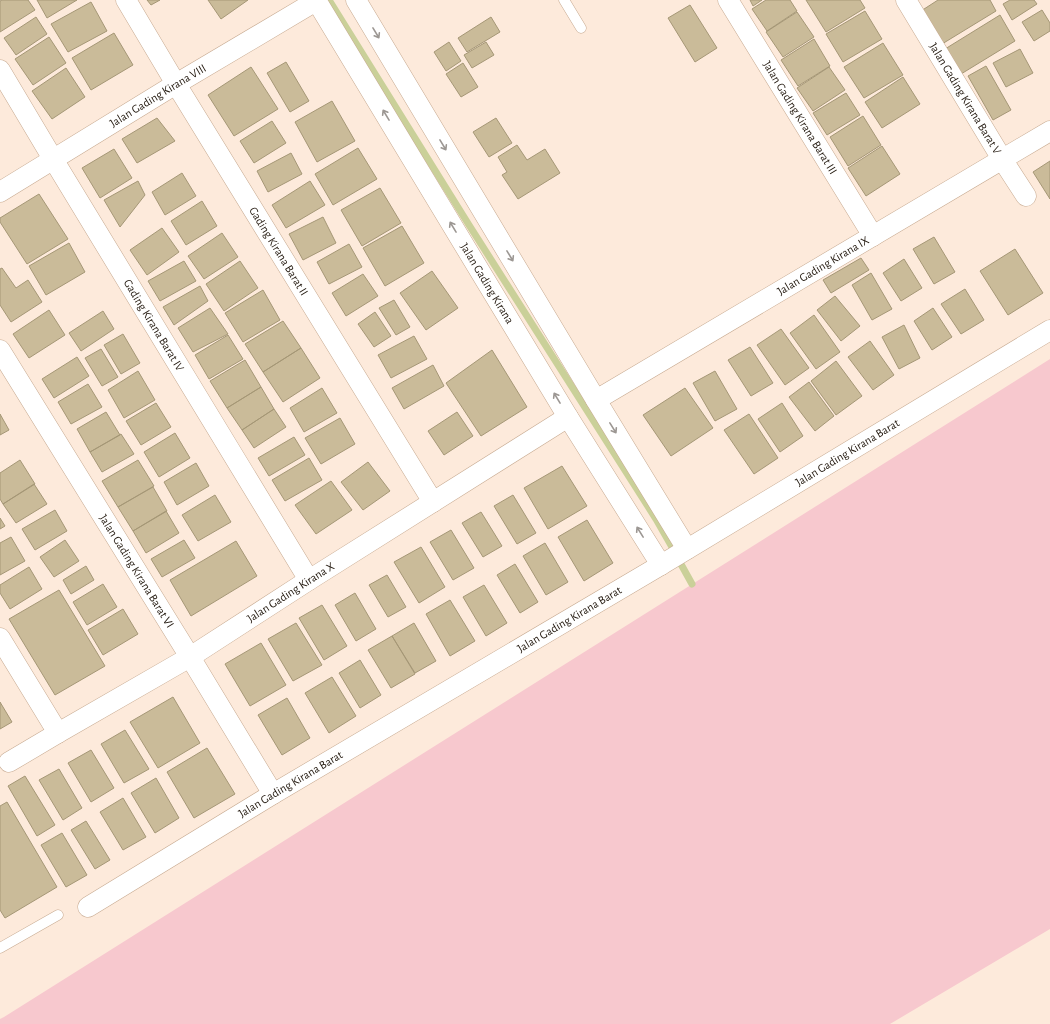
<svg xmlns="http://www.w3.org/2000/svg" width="1050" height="1024" viewBox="0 0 1050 1024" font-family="'Alegreya Sans',sans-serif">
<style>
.green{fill:#f7c8ce}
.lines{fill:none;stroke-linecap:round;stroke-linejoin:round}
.stream{stroke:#cad099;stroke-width:7}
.building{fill:#cabb99;stroke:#a59776}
.lane-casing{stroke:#c7aa91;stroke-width:11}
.street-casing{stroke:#c7aa91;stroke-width:21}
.lane{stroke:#fff;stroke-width:10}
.street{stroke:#fff;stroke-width:20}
.oneway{stroke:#9c9793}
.labels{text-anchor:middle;stroke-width:3;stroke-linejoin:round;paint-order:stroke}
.street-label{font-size:12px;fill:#22180e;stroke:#fbfbfb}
</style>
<rect width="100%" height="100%" fill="#fdeadb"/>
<!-- green -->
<path class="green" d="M1050 359V929L890 1024H0V1019L4 1017Z"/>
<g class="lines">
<!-- stream -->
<path class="stream" d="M329 0 469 225 656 519 676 554
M677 557 692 584"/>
</g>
<!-- building -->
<path class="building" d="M2 0H28L35 10 0 32V1Z
M37 0H77L47 18Z
M147 0H160L151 5Z
M208 0H248L221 19Z
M750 0H762L753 6Z
M766 0H790L797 11 767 31 752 9Z
M806 0H860L865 8 826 32Z
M938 0H990L996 11 942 44 921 11Z
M1010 0H1034L1037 4 1012 20 1003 4Z
M91 2 107 31 68 52 51 24Z
M690 5 717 48 695 62 668 18Z
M1042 10 1050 23V31L1034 41 1022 22Z
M865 11 882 39 843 62 826 34Z
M797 12 814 37 783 57 766 32Z
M1000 15 1015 41 961 74 945 49Z
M36 17 47 34 16 55 4 38Z
M491 17 500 32 467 52 458 38Z
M114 33 133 65 91 90 72 58Z
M49 37 66 63 33 85 15 59Z
M814 39 830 66 798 86 781 60Z
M449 42 461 61 446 71 434 52Z
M486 42 494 55 472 68 464 55Z
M883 43 903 75 864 98 844 67Z
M1020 49 1033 73 1006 87 993 63Z
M286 62 309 101 290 112 267 73Z
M463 63 478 87 461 97 446 74Z
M986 66 1011 110 993 120 968 76Z
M251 67 278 109 234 136 208 95Z
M829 67 845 90 813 111 797 88Z
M66 68 85 97 52 119 32 91Z
M903 77 920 104 882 128 865 102Z
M846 93 860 115 827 135 813 113Z
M332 101 355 141 317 162 295 122Z
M863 116 881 145 848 166 830 137Z
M157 118 175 141 137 163 122 139Z
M496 118 512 143 489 157 473 132Z
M272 121 286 143 254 163 240 141Z
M517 145 527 160 545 149 560 173 518 199 502 175 507 172 498 157Z
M882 146 900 174 866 196 848 168Z
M358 148 377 179 333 205 315 174Z
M114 149 132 178 100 198 82 168Z
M291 153 302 174 268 192 257 171Z
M1050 161V199L1033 172Z
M182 173 196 196 165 215 152 192Z
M138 181 145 195 120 227 104 200Z
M310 181 325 205 286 228 272 205Z
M380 188 401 223 362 246 341 210Z
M39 194 68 239 27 264 0 222V218Z
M202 201 217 226 186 245 171 221Z
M323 217 336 243 303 260 289 234Z
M402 226 424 263 385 286 363 248Z
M162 228 179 252 147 275 130 250Z
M222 233 238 257 204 279 188 256Z
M934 237 955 272 934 284 913 249Z
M69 243 85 272 46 295 29 266Z
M349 244 362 267 329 284 317 262Z
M1015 249 1043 293 1008 315 980 271Z
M861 258 869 270 831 293 823 280Z
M904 259 922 288 901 301 883 273Z
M184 261 196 281 160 301 148 281Z
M240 261 258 288 224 311 206 284Z
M2 268 16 288 28 280 42 302 11 322 0 305V269Z
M432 271 458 308 426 330 400 293Z
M871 273 892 309 872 320 852 285Z
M363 274 378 296 346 316 332 293Z
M200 286 208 301 174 325 163 307Z
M965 289 984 320 961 334 941 304Z
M263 290 280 320 243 342 225 313Z
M835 296 860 326 841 341 817 310Z
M394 300 410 327 396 335 379 308Z
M210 308 228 334 193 352 178 328Z
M933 308 952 337 932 350 914 321Z
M49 310 65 335 29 358 13 334Z
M103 311 114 329 81 351 69 333Z
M375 312 391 336 374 347 358 324Z
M814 315 840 352 816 369 790 333Z
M283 321 301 348 263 372 245 344Z
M904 325 920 358 899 369 882 337Z
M781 329 809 368 785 385 757 345Z
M123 334 140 363 121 374 104 345Z
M228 335 243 359 209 379 195 355Z
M414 336 427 359 391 378 378 355Z
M870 341 894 375 873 390 848 357Z
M750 347 773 383 751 396 728 360Z
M301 348 320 378 283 402 263 372Z
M101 349 118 377 102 386 85 358Z
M492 350 527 407 481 436 446 383Z
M77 357 89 376 54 398 42 379Z
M245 360 261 387 227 408 210 381Z
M836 361 862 396 836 415 811 381Z
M433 365 444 386 404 409 392 388Z
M138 371 155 400 124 418 108 390Z
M715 371 737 409 715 421 693 383Z
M809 382 834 416 815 431 789 397Z
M88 384 102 407 71 424 58 402Z
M261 387 274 409 242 430 227 408Z
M322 388 337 413 304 432 290 408Z
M685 388 713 428 671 456 643 415Z
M156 403 171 427 141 445 126 421Z
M782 403 803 436 780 452 758 419Z
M274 409 286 427 254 448 242 430Z
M106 412 120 435 90 452 77 429Z
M457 412 473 436 444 455 428 431Z
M0 414 9 430 0 435Z
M749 414 778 458 754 474 724 430Z
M340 418 355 444 321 464 305 438Z
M175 433 190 458 159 477 144 452Z
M121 434 134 454 102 472 90 452Z
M294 437 305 455 269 476 258 458Z
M309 458 322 480 285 501 272 480Z
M20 460 35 484 3 504 0 499V473Z
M138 460 154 486 118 507 102 481Z
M368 462 390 491 363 510 341 482Z
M196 463 209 486 177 505 164 482Z
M562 466 587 506 548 529 524 488Z
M331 481 352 510 316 534 295 505Z
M34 484 47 504 16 523 3 504Z
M153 487 167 511 133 531 118 507Z
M215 495 231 522 198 541 182 515Z
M513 495 536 533 517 544 494 506Z
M55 510 67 531 35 550 22 529Z
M166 511 179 533 146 553 133 531Z
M481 512 502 546 483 557 462 523Z
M0 518 5 526 0 529Z
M587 520 613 563 584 581 558 537Z
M451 530 474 568 453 580 430 542Z
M11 537 25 561 0 575V543Z
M65 540 79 561 54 577 40 557Z
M184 540 195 558 162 577 151 559Z
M236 541 257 576 191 616 170 580Z
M545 543 568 582 546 595 523 556Z
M421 547 445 587 419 603 394 562Z
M515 564 538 602 520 613 497 575Z
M86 566 94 580 71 594 63 580Z
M29 567 42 589 10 609 0 593V585Z
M387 575 406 607 388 617 369 585Z
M103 584 117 607 87 625 73 602Z
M484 585 507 623 486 636 463 597Z
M59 590 105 666 55 695 9 619Z
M355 593 376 629 356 641 335 605Z
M450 600 475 641 450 656 426 614Z
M322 605 347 646 324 660 299 618Z
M123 609 138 634 103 655 88 630Z
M296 623 322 665 293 681 268 639Z
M414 623 436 661 415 673 392 636Z
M392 636 415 674 391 688 368 650Z
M261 643 286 685 250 706 225 664Z
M360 660 381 695 360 708 339 673Z
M332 677 356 716 329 733 305 693Z
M173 697 200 743 158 768 130 722Z
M287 698 310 738 282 755 258 715Z
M0 702 12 722 0 729Z
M125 730 149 769 124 783 101 744Z
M207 748 235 794 194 818 167 772Z
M91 750 114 788 91 802 68 763Z
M59 769 82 808 63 820 39 780Z
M25 776 55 825 37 836 8 786Z
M156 778 179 818 155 833 131 793Z
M123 798 146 837 123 850 100 812Z
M7 802 57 887 5 918 0 910V806Z
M86 821 110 860 95 869 71 830Z
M62 833 87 875 66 887 41 845Z"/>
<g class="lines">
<defs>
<path id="lane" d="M564 0 581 28
M0 948 58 915"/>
<g id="street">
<path id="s1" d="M126 0 176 84 433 502"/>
<path id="s2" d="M316 0 568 417 661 565"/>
<path d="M356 0 596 400 687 549"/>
<path id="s3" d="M728 0 873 236"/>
<path id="s4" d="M906 0 1002 159 1026 196"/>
<path id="s5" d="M0 70 53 159 309 580"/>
<path id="s6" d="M0 192 176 84 316 1"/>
<path id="s7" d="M0 350 190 657 273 794"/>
<path id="s8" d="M596 400 1050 131"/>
<path d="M0 638 58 733"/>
<path id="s9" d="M9 762 58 733 190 657 309 580 568 417"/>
<path id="s10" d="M88 907 273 794 661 565 1050 330"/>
</g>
</defs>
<!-- lane casing -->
<use href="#lane" class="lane-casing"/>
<!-- street casing -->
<use href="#street" class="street-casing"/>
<!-- lane -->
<use href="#lane" class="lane"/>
<!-- street -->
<use href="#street" class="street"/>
</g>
<!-- one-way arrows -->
<defs><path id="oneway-shaft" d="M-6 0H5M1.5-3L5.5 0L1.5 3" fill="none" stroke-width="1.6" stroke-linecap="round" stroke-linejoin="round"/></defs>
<g class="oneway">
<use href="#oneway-shaft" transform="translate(376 33) rotate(59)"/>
<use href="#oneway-shaft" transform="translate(386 115) rotate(-121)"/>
<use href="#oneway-shaft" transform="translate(443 145) rotate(59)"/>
<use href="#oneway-shaft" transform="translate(453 227) rotate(-121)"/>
<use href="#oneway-shaft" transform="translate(510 256) rotate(59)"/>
<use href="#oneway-shaft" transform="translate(557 398) rotate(-121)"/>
<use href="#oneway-shaft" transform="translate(613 428) rotate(58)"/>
<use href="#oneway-shaft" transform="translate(640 532) rotate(-122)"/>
</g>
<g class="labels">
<!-- street labels -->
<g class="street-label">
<text dy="4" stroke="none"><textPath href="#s6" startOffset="185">Jalan Gading Kirana VIII</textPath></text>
<text dy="4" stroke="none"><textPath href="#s4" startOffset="115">Jalan Gading Kirana Barat V</textPath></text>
<text dy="4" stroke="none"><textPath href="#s3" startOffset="138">Jalan Gading Kirana Barat III</textPath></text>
<text dy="4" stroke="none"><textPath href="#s1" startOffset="294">Gading Kirana Barat II</textPath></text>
<text dy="4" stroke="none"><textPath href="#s8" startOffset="264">Jalan Gading Kirana IX</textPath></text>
<text dy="4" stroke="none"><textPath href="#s2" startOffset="331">Jalan Gading Kirana</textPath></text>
<text dy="4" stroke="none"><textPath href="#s5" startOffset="298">Gading Kirana Barat IV</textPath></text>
<text dy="4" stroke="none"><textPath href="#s10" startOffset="885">Jalan Gading Kirana Barat</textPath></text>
<text dy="4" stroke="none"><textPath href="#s7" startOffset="260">Jalan Gading Kirana Barat VI</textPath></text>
<text dy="4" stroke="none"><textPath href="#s9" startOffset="329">Jalan Gading Kirana X</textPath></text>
<text dy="4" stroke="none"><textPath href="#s10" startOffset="561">Jalan Gading Kirana Barat</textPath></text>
<text dy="4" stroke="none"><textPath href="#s10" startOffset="237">Jalan Gading Kirana Barat</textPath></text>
</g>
</g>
</svg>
